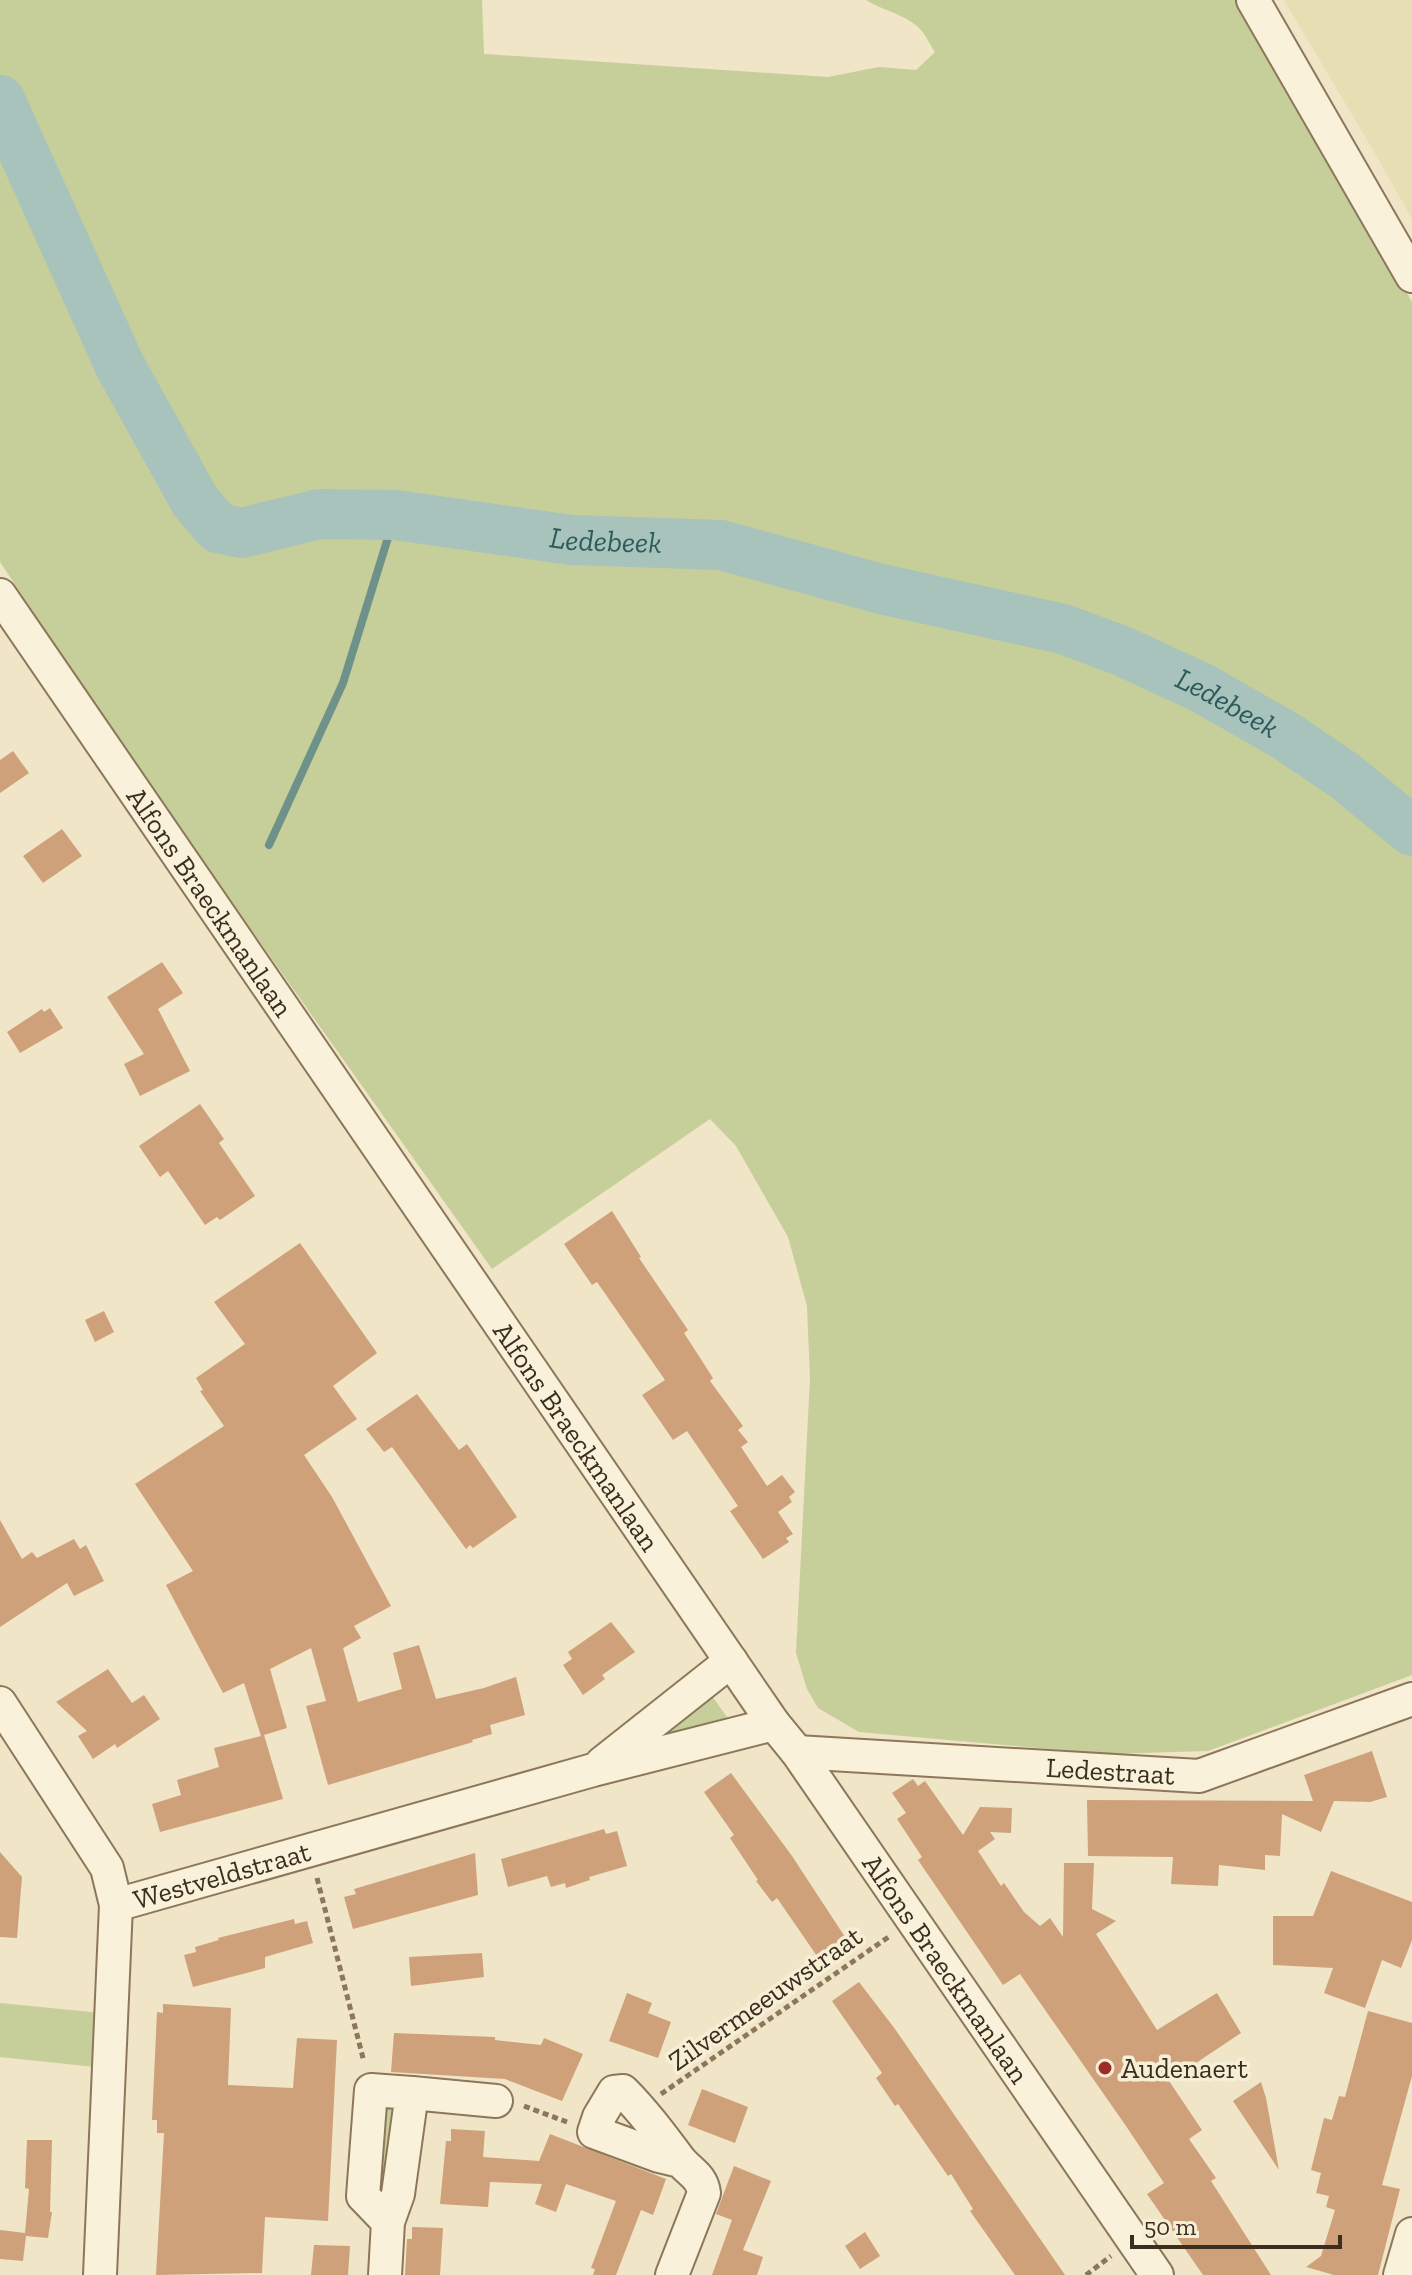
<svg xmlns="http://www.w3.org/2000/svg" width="1412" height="2275" viewBox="0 0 1412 2275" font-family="'Zilla Slab',serif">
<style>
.farmland{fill:#e5dfb3}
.green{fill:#c6ce99}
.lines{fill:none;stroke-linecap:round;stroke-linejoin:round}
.stream{stroke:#6e928a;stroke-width:8}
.river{stroke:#a8c3bc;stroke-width:50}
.building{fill:#cea17b}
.street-casing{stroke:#8c775b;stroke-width:36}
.path{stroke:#8c775b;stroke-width:5;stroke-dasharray:6 4;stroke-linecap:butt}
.street{stroke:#faf1da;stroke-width:32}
.poi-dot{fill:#9c2c29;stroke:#f7eed6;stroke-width:3}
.labels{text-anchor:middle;stroke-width:7;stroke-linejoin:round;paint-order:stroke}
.street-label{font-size:28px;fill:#3b2e1f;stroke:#f7eed6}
.poi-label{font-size:28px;fill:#3b2e1f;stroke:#f7eed6;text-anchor:start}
.water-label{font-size:30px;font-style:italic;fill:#2e5b5a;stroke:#f7eed6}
</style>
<rect width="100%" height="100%" fill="#f0e5c6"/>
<!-- farmland -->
<path class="farmland" d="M1284 0H1412V219L1376 155Z"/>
<!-- green -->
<path class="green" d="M0 0H482L484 54 828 77 879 67 916 70 935 52C930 45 926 35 920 29 906 14 883 11 866 0H1240L1412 302V1675L1208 1751 1105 1754 859 1732 818 1708 807 1689 796 1653 810 1378 807 1306 788 1237 736 1146 710 1119 492 1269 159 800 0 562Z
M712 1696 729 1720 637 1743Z
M0 2003 101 2013 95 2067 0 2057Z
M396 2100 387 2197 372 2189 376 2109Z"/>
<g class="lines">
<!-- stream -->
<path class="stream" d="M269 845 343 683 395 515"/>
<!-- river -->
<path class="river" id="s1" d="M0 100 120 366 195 501 218 528 242 533 319 514 395 515 571 540 721 545 881 589 1063 629 1122 651 1202 688 1286 736 1345 776 1412 831"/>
</g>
<!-- building -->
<path class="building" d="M13 751 29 773 0 793V760Z
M62 829 82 856 43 883 23 856Z
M162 962 183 993 158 1009 190 1071 140 1096 124 1064 144 1054 107 997Z
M50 1008 63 1028 20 1053 7 1032 42 1009 44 1012Z
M200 1104 224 1139 219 1143 255 1196 220 1220 217 1217 205 1225 168 1171 160 1177 139 1146Z
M612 1211 641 1257 639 1258 688 1330 684 1333 713 1378 710 1381 743 1426 738 1430 748 1442 741 1447 767 1486 782 1475 795 1492 789 1497 792 1502 778 1512 793 1534 786 1538 789 1542 763 1559 730 1511 738 1506 687 1431 673 1440 642 1395 665 1380 597 1282 592 1285 564 1244Z
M300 1243 377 1353 333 1386 357 1419 304 1455 332 1497 391 1606 354 1626 361 1638 343 1648 358 1702 402 1689 393 1653 419 1645 436 1699 484 1688 516 1677 525 1715 490 1725 492 1734 472 1740 473 1742 328 1785 306 1706 326 1701 311 1648 270 1669 287 1728 264 1735 283 1799 160 1832 152 1804 181 1795 177 1780 219 1767 214 1748 261 1736 244 1683 223 1693 166 1585 193 1571 135 1484 224 1426 200 1391 203 1390 196 1378 245 1344 214 1302Z
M104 1311 114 1332 95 1342 85 1320Z
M417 1394 459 1450 467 1444 517 1517 473 1548 470 1545 466 1549 392 1447 384 1452 366 1429Z
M0 1520 22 1559 32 1552 37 1558 74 1539 80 1549 86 1545 104 1581 74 1596 67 1583 0 1627Z
M611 1622 635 1652 602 1675 605 1679 583 1695 563 1665 572 1659 568 1652Z
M108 1669 132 1703 144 1695 160 1719 117 1748 115 1744 93 1759 78 1736 87 1731 56 1702Z
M1372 1751 1387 1797 1370 1802 1334 1801 1321 1832 1282 1814 1280 1856 1265 1855V1870L1219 1865 1218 1886 1171 1884 1173 1857 1088 1856 1087 1800 1313 1801 1304 1775Z
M731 1773 792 1856 847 1940 819 1959 777 1898 772 1902 756 1881 758 1880 730 1838 734 1835 704 1792Z
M913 1779 918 1786 925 1781 963 1835 980 1807 1012 1808 1011 1833 990 1832 995 1839 978 1851 1001 1886 1004 1883 1024 1912 1040 1926 1050 1918 1063 1937 1064 1863H1094L1092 1909 1116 1921 1096 1934 1157 2030 1217 1993 1241 2033 1169 2081 1202 2130 1189 2139 1216 2178 1211 2181 1271 2275H1203L1147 2194 1164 2183 1126 2126 1020 1974 1003 1985 918 1860 922 1857 897 1819 906 1813 892 1793Z
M604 1829 606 1834 617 1831 627 1866 589 1877 590 1880 566 1888 565 1883 551 1887 547 1876 508 1887 501 1859Z
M0 1852 22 1877 17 1938 0 1937Z
M475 1853 478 1895 353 1929 344 1897 356 1894 354 1889Z
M1331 1871 1412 1902V1940L1401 1968 1382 1960 1365 2008 1324 1993 1333 1968 1273 1965V1916H1313Z
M294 1919 295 1924 307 1921 313 1943 265 1957V1968L193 1987 184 1955 196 1952 195 1947 219 1940 218 1938Z
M482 1953 484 1977 411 1986 409 1957Z
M859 1982 895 2029 1065 2275H1015L970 2211 973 2209 951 2174 948 2176 898 2104 895 2106 876 2078 882 2073 832 2001Z
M627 1993 652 2003 648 2013 671 2022 658 2058 609 2041Z
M163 2004 231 2008 228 2085 293 2088 297 2038 337 2040 328 2221 265 2217 262 2273 156 2275 164 2133H157V2120H152L157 2012 163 2013Z
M1368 2011 1412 2023V2076L1382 2185 1400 2189 1378 2275H1334L1306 2267 1321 2256 1335 2210 1326 2207 1329 2196 1316 2193 1321 2173 1311 2170 1324 2118 1332 2120 1339 2096 1345 2097Z
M394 2033 495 2037V2040L541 2045 544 2038 583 2054 562 2101 505 2079 391 2072Z
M1261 2082 1266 2098 1279 2170 1233 2101Z
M702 2089 748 2107 735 2143 688 2125Z
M451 2129 485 2131 483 2157 539 2161 550 2134 666 2179 653 2215 641 2210 616 2275H593L595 2269 591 2268 616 2201 566 2184 556 2212 535 2204 542 2184 490 2182 488 2207 440 2204 446 2141H451Z
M27 2140H52L50 2212H52L48 2238 26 2236 23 2261 0 2259V2230L25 2233 29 2189 25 2188Z
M734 2166 771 2181 743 2250 763 2257 757 2275H712L732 2220 716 2214Z
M412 2227 443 2228 440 2275H405L407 2239H412Z
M865 2232 880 2256 860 2269 845 2246Z
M314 2245 350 2246 348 2275H311Z"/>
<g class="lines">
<defs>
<g id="street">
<path d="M1253 0 1412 276"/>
<path id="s2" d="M0 595 774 1724 797 1752 1157 2275"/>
<path d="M0 1703 107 1868 116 1905 100 2275"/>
<path id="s3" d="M797 1752 1199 1776 1412 1699"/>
<path d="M602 1763 731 1661"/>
<path id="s4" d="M116 1905 593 1770 774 1724"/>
<path d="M412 2093 496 2101"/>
<path d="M385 2275 388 2222 398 2194 412 2093 371 2090 363 2196 388 2222"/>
<path d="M672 2275 704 2193C702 2176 689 2172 679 2159 661 2135 644 2112 623 2091L614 2092 599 2117 594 2132 659 2156 680 2161"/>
<path d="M1400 2275 1412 2234"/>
</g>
</defs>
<!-- street casing -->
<use href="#street" class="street-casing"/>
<!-- path -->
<path class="path" d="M317 1878 364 2062
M661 2094 890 1936
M524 2106 567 2122
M1086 2275 1111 2256"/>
<!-- street -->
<use href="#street" class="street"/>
</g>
<!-- markers -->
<circle class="poi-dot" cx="1105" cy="2068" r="8"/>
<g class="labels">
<!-- street labels -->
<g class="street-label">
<text dy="10" stroke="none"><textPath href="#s2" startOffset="372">Alfons Braeckmanlaan</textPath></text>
<text dy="10" stroke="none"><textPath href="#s2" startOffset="1020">Alfons Braeckmanlaan</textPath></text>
<text dy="10" stroke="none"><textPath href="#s3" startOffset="314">Ledestraat</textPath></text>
<text dy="10" stroke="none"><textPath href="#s4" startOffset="110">Westveldstraat</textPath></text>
<text dy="10" stroke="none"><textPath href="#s2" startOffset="1668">Alfons Braeckmanlaan</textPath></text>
<text transform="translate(765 1998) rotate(-35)" y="10">Zilvermeeuwstraat</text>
</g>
<!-- poi labels -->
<g class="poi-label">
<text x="1121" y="2078">Audenaert</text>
</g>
<!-- water labels -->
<g class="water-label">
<text dy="10" stroke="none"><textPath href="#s1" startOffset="874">Ledebeek</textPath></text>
<text dy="10" stroke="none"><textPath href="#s1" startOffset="1522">Ledebeek</textPath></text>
</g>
</g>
<!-- scale -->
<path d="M1132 2235v12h208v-12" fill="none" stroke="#3b2e1f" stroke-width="4"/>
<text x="1144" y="2235" font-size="24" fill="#3b2e1f" stroke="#f7eed6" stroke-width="6" paint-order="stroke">50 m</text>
</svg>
